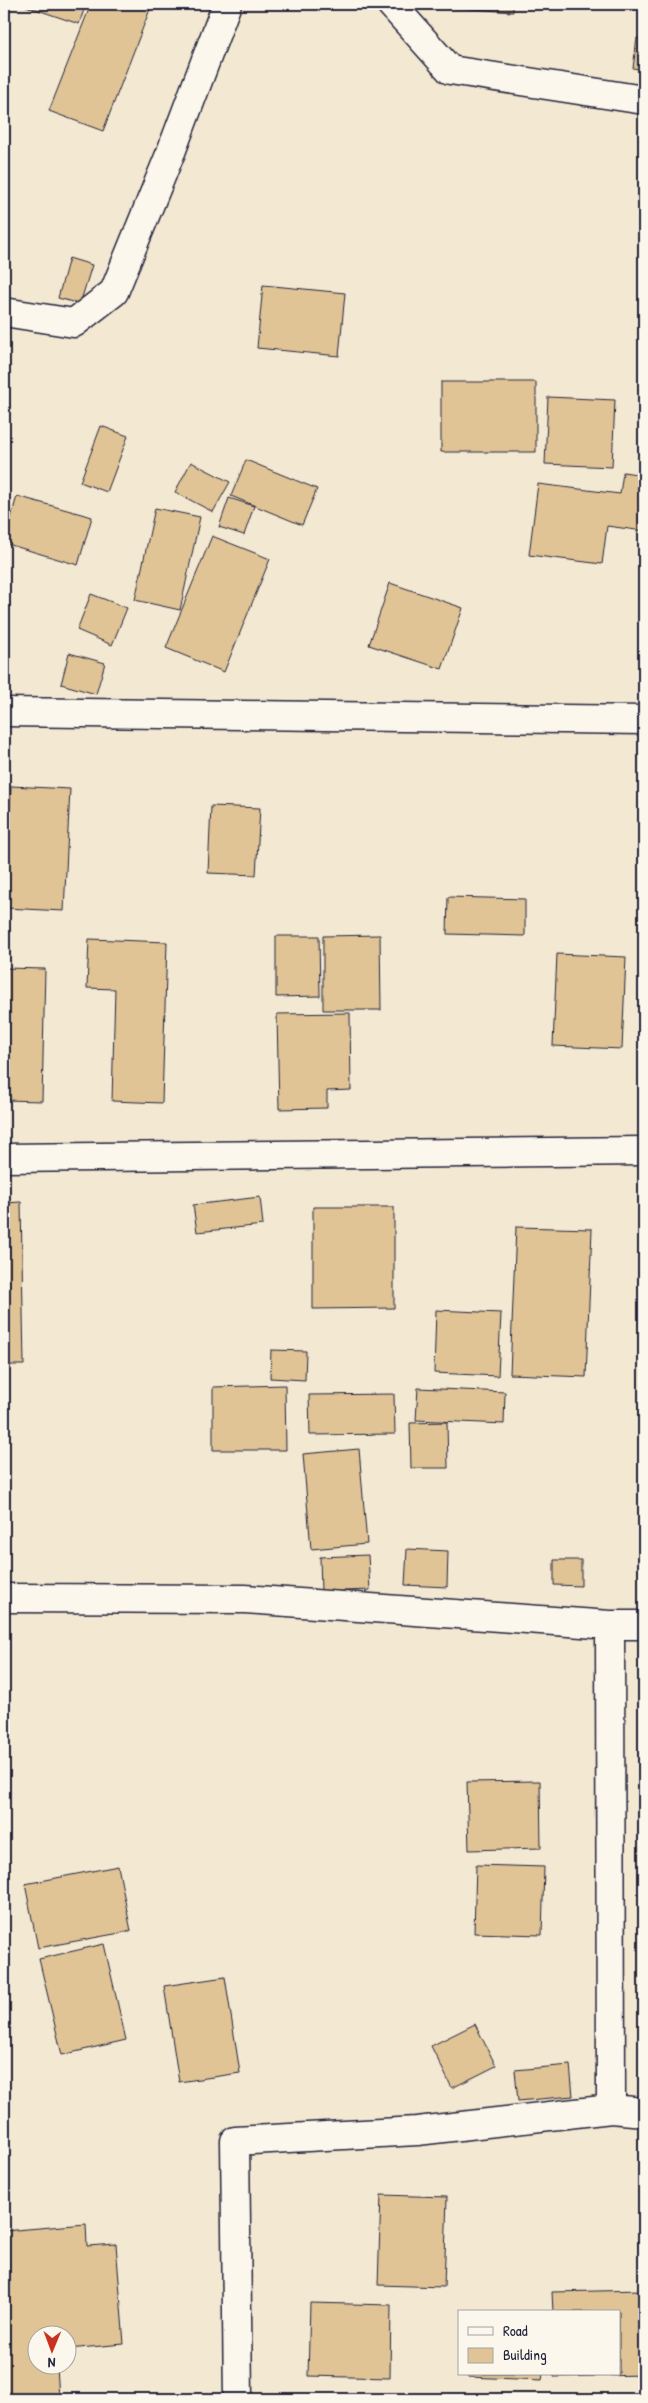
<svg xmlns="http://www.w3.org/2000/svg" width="648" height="2403" viewBox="0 0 648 2403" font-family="'Patrick Hand',sans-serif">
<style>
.building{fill:#e0c495;stroke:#22223b}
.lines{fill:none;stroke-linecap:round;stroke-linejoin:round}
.minor-casing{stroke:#22223b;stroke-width:31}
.minor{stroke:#fbf7ec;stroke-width:28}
</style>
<rect width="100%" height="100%" fill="#f3e8d2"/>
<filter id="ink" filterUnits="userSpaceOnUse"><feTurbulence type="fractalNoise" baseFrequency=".02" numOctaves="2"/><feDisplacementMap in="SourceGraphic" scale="10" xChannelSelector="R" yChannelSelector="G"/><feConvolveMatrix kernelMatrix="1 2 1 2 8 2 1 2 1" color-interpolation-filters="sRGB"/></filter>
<g filter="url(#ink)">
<!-- building -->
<path class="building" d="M20 4H86L79 24Z
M91 4H152L103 131 49 111Z
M446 4H513V12L445 7Z
M637 38 644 39V70L633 68Z
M69 258 92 265 80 304 58 298Z
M263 285 345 293 339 356 257 348Z
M441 382H536V452H441Z
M548 397 615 400 612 467 545 464Z
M101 426 128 436 107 492 80 482Z
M246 460 317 489 302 525 231 496Z
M191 462 230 482 213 512 175 492Z
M623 472 644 475V531L607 526 602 564 529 555 538 484 620 494Z
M17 496 92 517 78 565 4 543Z
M229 498 254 506 244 535 219 527Z
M155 508 200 517 180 610 135 600Z
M212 536 270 559 224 672 166 648Z
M390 583 463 608 442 669 369 645Z
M91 594 127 608 112 645 77 630Z
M69 653 105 663 96 694 61 684Z
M11 786 70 789 64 911 5 908Z
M211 806 260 808 256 875 208 873Z
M448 897 525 899V936L447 934Z
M380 935 381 1010H323V936Z
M276 936H319L320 996 276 997Z
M89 939 167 942 162 1103 112 1101 115 989 87 988Z
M557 954 626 957 622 1049 553 1046Z
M4 968 45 969 42 1101 4 1100Z
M350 1013 351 1090 327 1091V1108L279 1109 277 1014Z
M260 1197 263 1225 197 1232 193 1205Z
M21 1202 24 1365H4V1203Z
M313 1207H394V1308L313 1309Z
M516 1227 592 1229 586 1377 510 1374Z
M436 1310 501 1313 498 1376 434 1373Z
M271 1350 306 1351 305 1380 270 1378Z
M285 1385 286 1450H213V1387Z
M418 1388 505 1392 504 1424 416 1420Z
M394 1394 395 1434 310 1435 309 1395Z
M447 1422 448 1468H411L410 1423Z
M359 1449 367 1544 311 1549 303 1454Z
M407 1549 448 1551 447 1587 405 1585Z
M368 1555 370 1590 321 1592 320 1557Z
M554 1560H581V1586L554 1585Z
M540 1781 541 1848 469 1850 467 1782Z
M476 1865 544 1867 542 1935 474 1933Z
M118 1866 131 1931 38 1948 25 1884Z
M104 1944 126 2040 62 2055 39 1959Z
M225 1977 240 2073 179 2082 164 1986Z
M475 2024 496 2066 452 2088 431 2046Z
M570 2065 573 2096 518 2101 515 2070Z
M381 2195 447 2197 444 2287 378 2285Z
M86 2224 87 2246 116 2244 124 2344 68 2349V2336H38V2366H57L59 2399H4V2231Z
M643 2290 644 2375 554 2377V2374H619V2312H553L552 2292Z
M310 2303 391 2305 390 2378 308 2376Z
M467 2374H543L542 2380 467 2377Z"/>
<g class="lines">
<defs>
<path id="minor" d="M391 4 450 70 644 100
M4 312 74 323 114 292 171 152 227 4
M4 712 644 720
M4 1158 644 1151
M4 1598 245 1599 610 1625H644
M610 1625 611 2109
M238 2399 235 2141 417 2131 611 2109 644 2112"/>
</defs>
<!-- minor casing -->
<use href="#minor" class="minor-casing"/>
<!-- minor -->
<use href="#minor" class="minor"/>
</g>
</g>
<!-- margin -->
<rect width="648" height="2403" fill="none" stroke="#fbf7ec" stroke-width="20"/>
<rect x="10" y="10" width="628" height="2383" fill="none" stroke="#22223b" stroke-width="2" filter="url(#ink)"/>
<!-- legend -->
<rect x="458" y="2310" width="162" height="65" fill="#fbf7ec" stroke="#a4a2a5"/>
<rect x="468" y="2327" width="25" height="8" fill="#fbf7ec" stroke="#a4a2a5"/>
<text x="503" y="2336" font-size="15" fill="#22223b">Road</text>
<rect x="468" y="2348" width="25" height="15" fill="#e0c495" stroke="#a4a2a5"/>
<text x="503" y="2360" font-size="15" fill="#22223b">Building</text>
<!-- north arrow -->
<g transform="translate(52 2350) rotate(181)"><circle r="24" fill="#fbf7ec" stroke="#a4a2a5"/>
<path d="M0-4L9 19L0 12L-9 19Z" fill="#c8321e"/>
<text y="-8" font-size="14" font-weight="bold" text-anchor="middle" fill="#22223b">N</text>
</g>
</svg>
